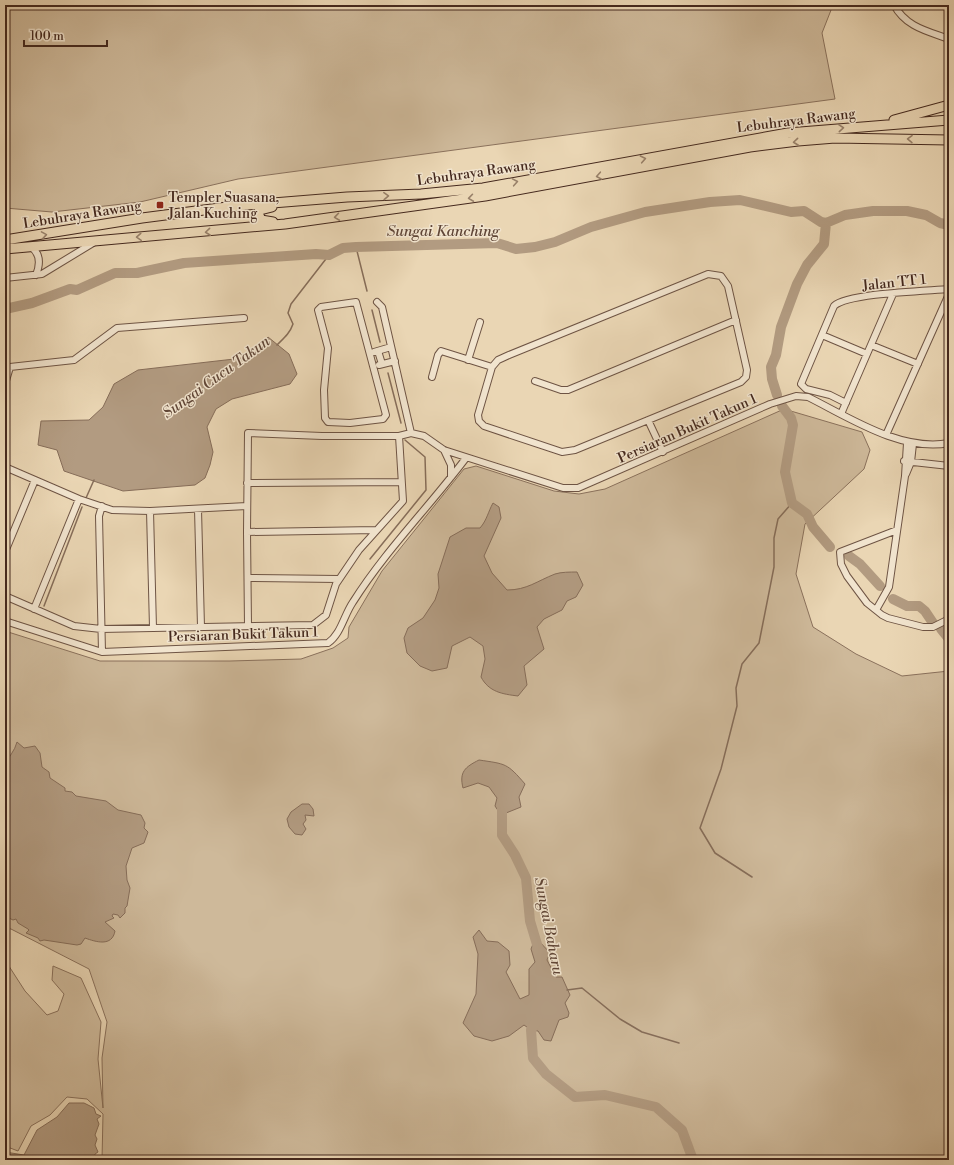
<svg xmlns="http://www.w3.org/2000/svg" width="954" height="1165" viewBox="0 0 954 1165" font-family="'Libre Bodoni',serif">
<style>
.green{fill:#ceb99a;stroke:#8a715c}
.water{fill:#b29b81;stroke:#866d59}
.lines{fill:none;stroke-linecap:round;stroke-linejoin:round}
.stream{stroke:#866d59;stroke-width:1.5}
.river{stroke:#b29b81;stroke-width:10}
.minor-casing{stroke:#6e5444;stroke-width:8}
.highway-casing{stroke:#45291e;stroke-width:11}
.minor{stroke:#f1e4ce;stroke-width:6}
.highway{stroke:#ead6b4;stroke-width:9}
.oneway{stroke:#988069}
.poi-dot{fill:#8f2418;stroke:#f1e4ce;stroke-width:1.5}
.labels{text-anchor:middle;stroke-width:3;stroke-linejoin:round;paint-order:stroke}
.street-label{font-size:14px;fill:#45291e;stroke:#f1e4ce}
.poi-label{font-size:14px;fill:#45291e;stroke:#f1e4ce;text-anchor:start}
.water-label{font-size:15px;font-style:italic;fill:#604637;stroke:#f1e4ce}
</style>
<rect width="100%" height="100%" fill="#ead6b4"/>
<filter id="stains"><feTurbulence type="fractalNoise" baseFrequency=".005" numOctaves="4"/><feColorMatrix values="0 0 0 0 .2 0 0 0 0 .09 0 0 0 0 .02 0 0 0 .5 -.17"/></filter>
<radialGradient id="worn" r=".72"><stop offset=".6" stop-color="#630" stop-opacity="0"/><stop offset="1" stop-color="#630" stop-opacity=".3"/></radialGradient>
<!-- green -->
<path class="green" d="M5 5H833L822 33 835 99 238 179 140 202 52 212 5 208Z
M784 409 862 432 870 450 864 469 805 524 796 574 813 627 856 654 902 676 949 671V1160H102L103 1114 87 1099 67 1097 50 1115 31 1126 18 1151 5 1146V960L25 991 47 1015 58 1011 64 994 52 980 53 966 81 978 101 1022 98 1059 103 1108 102 1058 107 1022 89 969 11 929 5 928V631L100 661H230L301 659 333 648 348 638 349 627 382 571 464 469 476 466 554 491 579 494 605 489Z"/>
<!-- water -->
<path class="water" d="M268 337 289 354 297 374 290 384 232 399 216 409 207 427 213 452 210 465 205 478 195 485 123 491 64 471 57 450 38 445 41 421 89 420 103 407 114 384 138 370 243 358 253 353Z
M493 503 499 507 501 518 484 556 492 573 507 590C527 590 537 581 555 574 561 572 570 572 577 572L583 585 576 597 567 601 562 610 544 619 537 627 544 649 524 666 527 685 518 696C502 694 489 692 481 677L485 659 483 646 470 637 452 646 447 668 432 671 420 666 407 653 404 638 408 628 423 618 435 600 439 588 438 574 450 537 466 528H480C487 520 488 512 493 503Z
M17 742 24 748 35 746 40 753 42 767 49 772 50 778 65 788V791L72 792 76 796 106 801 118 810 141 815 145 823 144 828 148 832 144 843 132 848 126 866 127 880 130 888 127 906 125 908V913L120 918 118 915 113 914 112 916 114 918 105 922 115 931C112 947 96 942 85 938L81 944 77 945 44 940 40 941 38 938 26 933 29 930 28 929 18 923 16 919 13 920 5 916V765C8 757 15 751 17 742Z
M479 760C506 764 507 763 525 784L519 797 521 807 501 815 495 806 497 798 489 787 478 783 463 788C459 772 465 767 479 760Z
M302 804H309L313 809 314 816 305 815 306 820 303 824 306 829 302 835 295 834 289 827 287 819 291 812Z
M479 930 487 941 498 942 509 951 510 965 506 972 520 999 529 995V969L535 962 531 949 535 939 539 941 550 953 547 960 556 977H562L570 995 565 1003 569 1013 568 1017 559 1020 551 1041 544 1040 538 1031 531 1030 524 1025 509 1036 492 1041 474 1036 463 1023 476 994 478 954 473 937Z
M69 1103H84L94 1108 96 1114 101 1116 97 1119 99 1124 95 1135 97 1139 95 1145 98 1152 95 1154 94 1160H5V1152L24 1155 37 1130 57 1117Z"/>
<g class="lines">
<!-- stream -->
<path class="stream" d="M356 247 367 291
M372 310 380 342
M277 345C284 338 290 333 293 324L288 313 291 304 329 255
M388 373 401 423
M86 498 94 480
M370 559 426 490 425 457 405 440
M44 606 82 507
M752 877 715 853 700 828 721 769 737 706 736 688 742 664 759 643 774 567V538L778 519 792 503
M567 990 582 988 620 1019 642 1032 679 1043"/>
<!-- river -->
<path class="river" d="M5 309 32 303 70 289 77 290 115 273H137L184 263 316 254 329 255 343 248 356 247 497 243 516 249 535 247 555 242 591 227 645 212 710 202 740 200 791 212 804 211 821 222 826 223 845 215 873 211H907L926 215 940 223 949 225
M777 395 772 379 771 367 776 355 781 327 797 284 807 265 824 244 826 223
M782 406 791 418 793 425 785 472 792 503 807 514 813 527 830 547
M849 556 860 564 880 586
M893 599 907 606H919L925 611 933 623
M941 629 949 639
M502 801V835L515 855 526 878 530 921 539 951
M538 1019 531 1030 533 1058 546 1074 575 1097 605 1095 656 1107 682 1130 693 1160"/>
<defs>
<path id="minor" d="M894 5C906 27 927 31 949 39
M31 247C41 254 40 265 36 275
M708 274 721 276 728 286 747 370 746 377 741 382 575 450 562 452 484 426 479 421 478 415 492 367 498 360 509 355Z
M5 278 42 274 93 243
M356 302 386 415 383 419 350 423 328 422 325 418 324 390 328 348 318 310 321 307Z
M377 302 382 307 411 433
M822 335 867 354
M871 345 918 364
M378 351 382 364
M374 352 391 347
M468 360 480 322
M379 365 395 361
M432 377 438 355 441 351 492 367
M535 381 561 390H568L736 320
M5 384 10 367 74 360 117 328 244 318
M846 403 830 395 806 389 801 384 834 306C848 293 926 291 949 289
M841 414 893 294
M648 420 663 452
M886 435 949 294
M444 450 451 465V477
M904 461 949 466
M5 467 79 499 112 510 150 511 247 506
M906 474 911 462 913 444
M247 483 401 482
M198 509 201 627
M150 511 153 628
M897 530 840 552 841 564 847 576 867 603 882 615 888 618 923 627H933L949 619
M247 532 376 530
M5 552 35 480
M248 578 339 579
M5 596 74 626 101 629 313 625 326 615 336 584 359 550 403 501 399 436
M34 609 79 499
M876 610 889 587 905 476 907 443
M5 621 102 652 328 643C341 634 344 615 353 602 386 550 429 507 466 458
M248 626 247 532 248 433 322 436H399L411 433 424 436 444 450 563 488H578L770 404 796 396 808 397C850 418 901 452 949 443
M102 652 99 516 102 506"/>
<path id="highway" d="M894 120 949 105
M272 207 260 210 258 213 261 220 273 222
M5 240 142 218 235 206 347 197 421 194 483 188 788 133 949 120
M5 249 285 224 485 196 750 147 798 141 835 138 949 140"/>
</defs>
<!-- minor casing -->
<use href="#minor" class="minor-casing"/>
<!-- highway casing -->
<use href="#highway" class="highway-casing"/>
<!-- minor -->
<use href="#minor" class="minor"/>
<!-- highway -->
<use href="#highway" class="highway"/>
</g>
<!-- one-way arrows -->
<defs><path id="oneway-chevron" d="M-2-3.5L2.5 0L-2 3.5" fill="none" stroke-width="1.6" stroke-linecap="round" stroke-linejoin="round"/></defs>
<g class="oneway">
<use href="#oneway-chevron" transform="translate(841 128) rotate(-5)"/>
<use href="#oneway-chevron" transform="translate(910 139) rotate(-179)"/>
<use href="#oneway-chevron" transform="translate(796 142) rotate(174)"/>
<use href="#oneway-chevron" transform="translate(643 159) rotate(-11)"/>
<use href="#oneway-chevron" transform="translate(599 176) rotate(170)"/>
<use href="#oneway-chevron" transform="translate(515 182) rotate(-10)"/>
<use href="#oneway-chevron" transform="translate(386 196) rotate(-2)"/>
<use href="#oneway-chevron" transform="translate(471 198) rotate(172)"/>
<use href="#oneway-chevron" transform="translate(337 217) rotate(172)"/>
<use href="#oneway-chevron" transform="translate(208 232) rotate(174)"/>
<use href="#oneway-chevron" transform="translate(44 235) rotate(-9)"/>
<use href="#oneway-chevron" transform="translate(139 237) rotate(176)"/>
</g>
<!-- markers -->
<rect class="poi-dot" x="156" y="201" width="8" height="8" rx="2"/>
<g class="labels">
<!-- street labels -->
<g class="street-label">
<text transform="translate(796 120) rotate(-7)" y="5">Lebuhraya Rawang</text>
<text transform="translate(476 172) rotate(-8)" y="5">Lebuhraya Rawang</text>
<text transform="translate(82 214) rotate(-9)" y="5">Lebuhraya Rawang</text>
<text transform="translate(894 282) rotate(-6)" y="5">Jalan TT 1</text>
<text transform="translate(687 428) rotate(-24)" y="5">Persiaran Bukit Takun 1</text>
<text transform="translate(243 634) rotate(-2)" y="5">Persiaran Bukit Takun 1</text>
</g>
<!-- poi labels -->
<g class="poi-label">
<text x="168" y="202">Templer Suasana,<tspan x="168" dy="16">Jalan Kuching</tspan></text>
</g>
<!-- water labels -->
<g class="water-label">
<text x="443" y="236">Sungai Kanching</text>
<text transform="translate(216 377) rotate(-36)" y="5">Sungai Cucu Takun</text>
<text transform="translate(549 926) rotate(79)" y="5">Sungai Baharu</text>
</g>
</g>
<!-- margin -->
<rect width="954" height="1165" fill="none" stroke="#ead6b4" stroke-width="20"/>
<rect x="6" y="6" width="942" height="1153" fill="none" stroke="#45291e" stroke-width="2"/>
<rect x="10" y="10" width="934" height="1145" fill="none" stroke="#45291e"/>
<!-- scale -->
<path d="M24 40v6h83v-6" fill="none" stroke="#45291e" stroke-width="2"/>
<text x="30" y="40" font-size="12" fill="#45291e" stroke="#f1e4ce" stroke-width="3" paint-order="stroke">100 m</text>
<rect width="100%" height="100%" filter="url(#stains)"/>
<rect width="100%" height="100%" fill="url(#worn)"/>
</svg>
